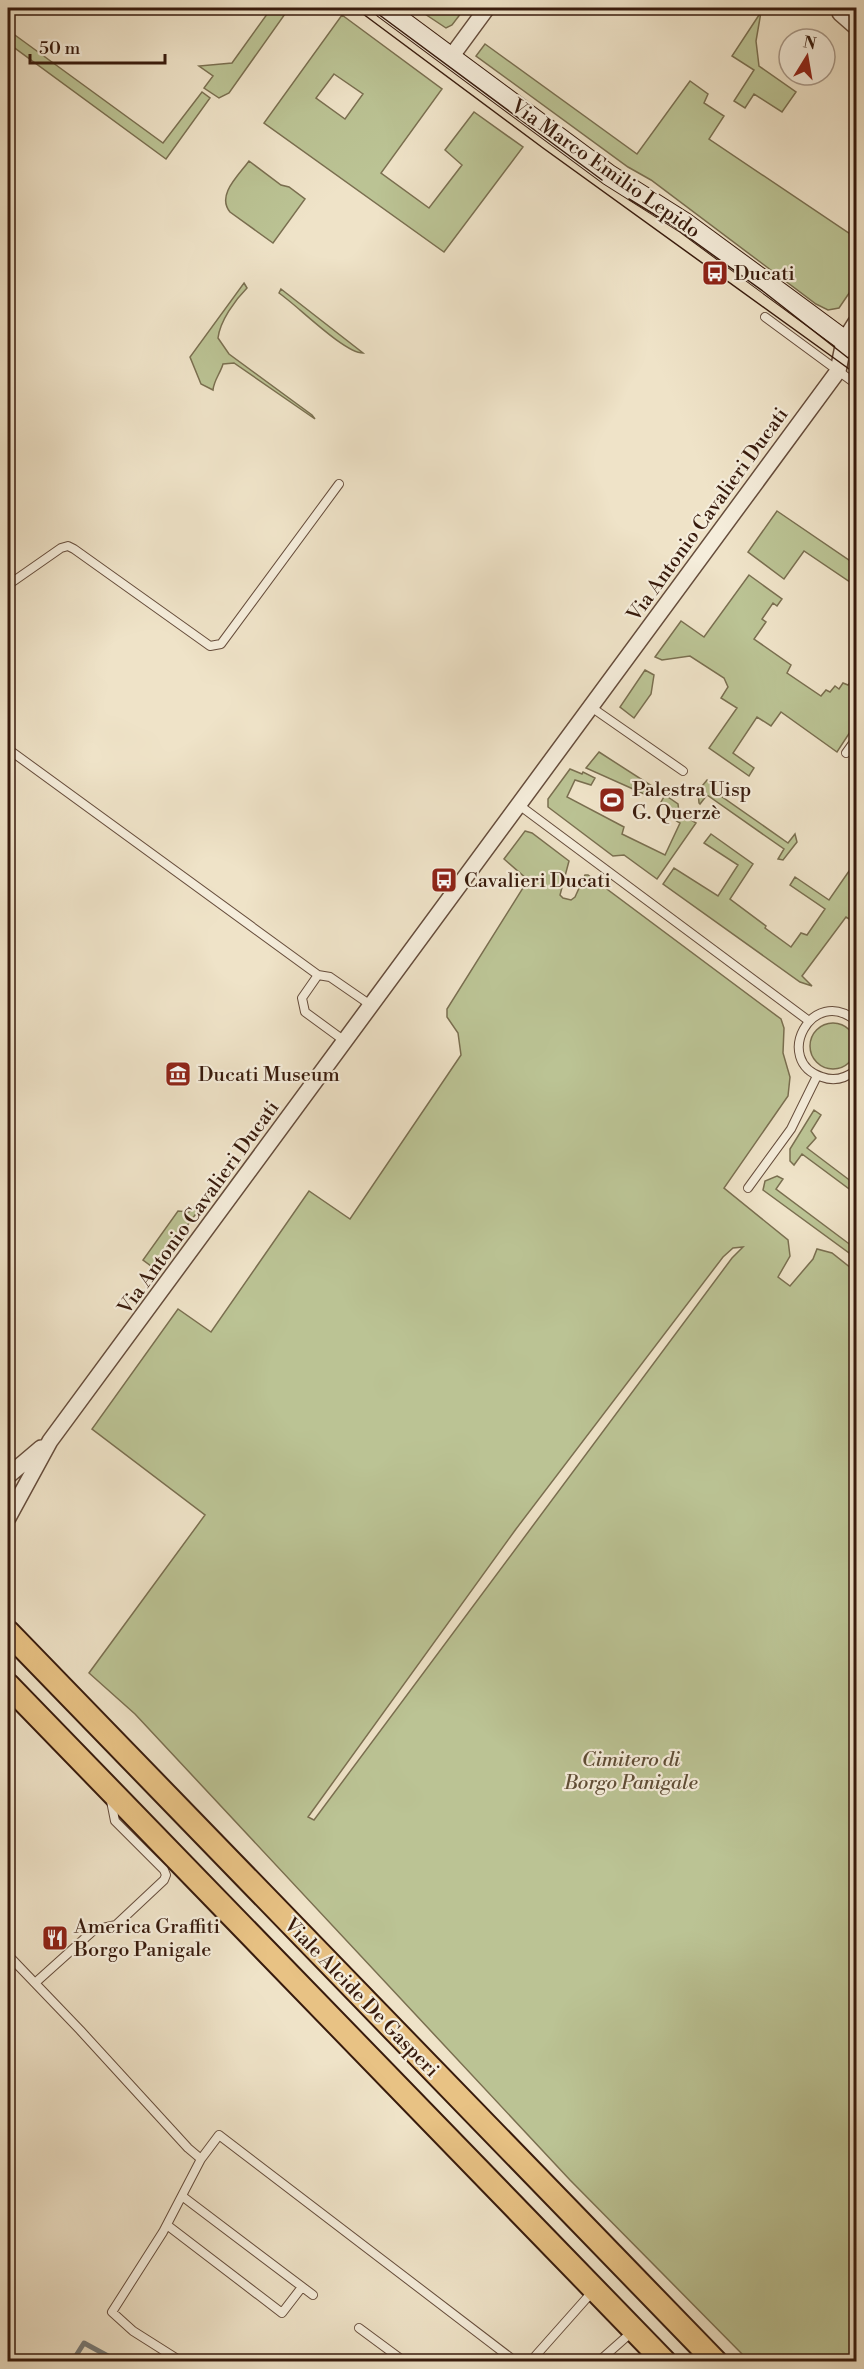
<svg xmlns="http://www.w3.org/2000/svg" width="864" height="2369" viewBox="0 0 864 2369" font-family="'Libre Bodoni',serif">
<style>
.green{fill:#bbc394;stroke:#7a6f50;stroke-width:1.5;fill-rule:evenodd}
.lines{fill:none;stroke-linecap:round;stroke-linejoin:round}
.stream{stroke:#767b79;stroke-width:5}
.service-casing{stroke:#664d3c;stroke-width:10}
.minor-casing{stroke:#664d3c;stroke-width:18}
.secondary-casing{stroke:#381b0d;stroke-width:22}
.primary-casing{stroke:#381b0d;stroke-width:26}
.service{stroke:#f5eddb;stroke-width:8}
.minor{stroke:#f5eddb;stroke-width:15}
.secondary{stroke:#f5eddb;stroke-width:20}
.primary{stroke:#e8c284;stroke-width:22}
.tram{stroke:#381b0d;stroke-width:1.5}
.labels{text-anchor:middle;stroke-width:4.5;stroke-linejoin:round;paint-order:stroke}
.street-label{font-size:20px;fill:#381b0d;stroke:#f5eddb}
.poi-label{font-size:20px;fill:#381b0d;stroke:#f5eddb;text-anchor:start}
.park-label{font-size:20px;font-style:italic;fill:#5f4d36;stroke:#f5eddb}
</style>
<rect width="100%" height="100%" fill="#efe3c8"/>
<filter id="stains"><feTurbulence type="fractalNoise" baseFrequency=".00333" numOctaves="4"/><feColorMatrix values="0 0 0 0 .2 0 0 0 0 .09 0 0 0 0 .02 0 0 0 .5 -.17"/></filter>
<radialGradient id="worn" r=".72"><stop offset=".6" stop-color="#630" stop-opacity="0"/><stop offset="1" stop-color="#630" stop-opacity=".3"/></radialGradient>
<!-- green -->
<path class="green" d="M416 8H465L452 25 446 28Z
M270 10 285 14 229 93 219 98 204 88 213 76 199 66 232 63Z
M761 12 756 41 759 66 796 92 782 112 754 94 745 108 734 101 754 70 732 56Z
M342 15 442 89 381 173 429 208 462 165 445 150 474 112 523 147 444 252 264 123ZM334 74 363 94 345 119 316 98Z
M8 30 163 143 202 92 210 98 166 159 8 43Z
M485 44 637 154 690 81 708 94 704 103 724 116 709 139 856 238V283L839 308 828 310 816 304 651 180 628 167 476 56Z
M249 161 281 185 289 187 305 199 273 243 230 212C216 195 239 175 249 161Z
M244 283 247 288C235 300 220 321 218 338L229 354 312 415 315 419 234 363 223 364C220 374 214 380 213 390L201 384 190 357Z
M281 289 363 353C344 353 298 306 279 293Z
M777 511 856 565V586L804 551 784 579 748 552Z
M749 575 782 599 777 606 773 603 762 619 766 622 754 639 791 665 787 673 821 696 826 690 830 692 835 686 839 689 843 683 848 685 853 679 856 681V723L837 752 781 712 771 726 757 717 733 753 754 768 749 776 709 748 737 708 721 698 728 687 724 678 690 656 662 660 655 657 681 621 704 637Z
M645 670 654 675 651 694 634 718 620 707Z
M599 752 658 790 651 797 586 768Z
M570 769 582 774 583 772 595 778 591 785 575 780 567 797 624 827 622 834 665 855 680 823 670 817 672 810 661 802 665 795 678 804 679 812 696 823 657 879 624 855 613 856 548 807V799Z
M707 780 717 781 711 789 788 843 795 834 797 842 783 860 778 859 784 849 707 795 700 804 699 803 698 791Z
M525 831 532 833 569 861 560 895 563 898 571 900 575 897 585 875H588L781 1019 784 1028 783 1053 790 1077 788 1096 724 1188 788 1240 790 1256 778 1277 790 1286 813 1259 817 1249 832 1253 856 1272V2361H749L570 2180 135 1714 89 1673 205 1515 92 1429 178 1309 211 1332 309 1191 350 1219 461 1055 458 1033 447 1017V1009L528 880 504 859ZM743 1247 732 1258 314 1820 308 1817 516 1529 723 1257 733 1248Z
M711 834 753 864 730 899 766 926 765 928 791 947 801 933 807 935 825 909 790 885 795 877 829 900 856 861V919L854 922 846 917 802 976 812 986 800 982 663 884 674 868 718 896 738 865 704 843Z
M810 1046a23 23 0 1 1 46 0a23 23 0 1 1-46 0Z
M814 1110 821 1115 811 1131 816 1138 807 1148 856 1185V1194L802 1154 794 1165 790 1161V1149Z
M777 1176 783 1179 776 1189 856 1249V1258L763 1190 765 1181Z
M200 1202 204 1203 155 1269 143 1260 178 1211 189 1212Z"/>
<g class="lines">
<!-- stream -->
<path class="stream" d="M72 2362 84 2343 119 2362"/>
<defs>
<path id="service" d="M765 317 856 384
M8 585 61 548 68 546 74 549 210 646 221 644 339 484
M591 707 683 771
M8 749 318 975 330 977 372 1006
M846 753 856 739
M519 805 809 1021
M318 975 302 998 305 1012 346 1042
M856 1021C812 984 772 1061 822 1077 835 1082 846 1078 856 1070
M748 1188 791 1129 817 1076
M8 1955 80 2030 188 2148 201 2159 163 2232 112 2312 133 2331 182 2362
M35 1983 94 1930 116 1925 164 1880 166 1875 164 1870 115 1821 111 1801
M201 2159 219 2135 516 2362
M182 2196 313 2295
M167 2225 282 2313 302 2287
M359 2328 405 2362
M530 2362 593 2291
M598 2362 633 2331"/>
<path id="minor" d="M840 13 856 27
M451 57 487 8
M8 1476 41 1448
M8 1518 50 1441 838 371 844 341 856 322"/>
<path id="secondary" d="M384 8 609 175 685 223 856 349"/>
<path id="primary" d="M8 1632 716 2362
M8 1685 665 2362"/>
</defs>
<!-- service casing -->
<use href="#service" class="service-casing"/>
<!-- minor casing -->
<use href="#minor" class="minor-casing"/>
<!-- secondary casing -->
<use href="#secondary" class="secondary-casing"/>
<!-- primary casing -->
<use href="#primary" class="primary-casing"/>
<!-- service -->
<use href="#service" class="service"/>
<!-- minor -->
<use href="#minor" class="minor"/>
<!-- secondary -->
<use href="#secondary" class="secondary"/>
<!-- primary -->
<use href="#primary" class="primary"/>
<!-- tram -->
<path class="tram" d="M355 8 543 148 856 374
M370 8 602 180
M629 199 670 224 764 292 852 361"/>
</g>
<!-- icons -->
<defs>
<symbol id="bus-square" viewBox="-11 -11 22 22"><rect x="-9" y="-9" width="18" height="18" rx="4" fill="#8f2418" stroke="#f5eddb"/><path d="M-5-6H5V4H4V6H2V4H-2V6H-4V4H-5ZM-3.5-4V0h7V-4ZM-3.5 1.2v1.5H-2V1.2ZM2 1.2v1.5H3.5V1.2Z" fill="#fff"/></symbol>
<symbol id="stadium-square" viewBox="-11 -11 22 22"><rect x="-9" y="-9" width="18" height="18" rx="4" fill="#8f2418" stroke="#f5eddb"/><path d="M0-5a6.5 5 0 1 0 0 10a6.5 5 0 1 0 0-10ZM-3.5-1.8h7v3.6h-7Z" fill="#fff"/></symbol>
<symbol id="museum-square" viewBox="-11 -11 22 22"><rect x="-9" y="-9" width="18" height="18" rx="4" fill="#8f2418" stroke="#f5eddb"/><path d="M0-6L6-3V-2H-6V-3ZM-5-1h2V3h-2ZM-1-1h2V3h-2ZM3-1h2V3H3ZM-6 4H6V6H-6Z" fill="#fff"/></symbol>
<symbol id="restaurant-square" viewBox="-11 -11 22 22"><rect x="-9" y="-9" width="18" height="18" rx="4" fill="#8f2418" stroke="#f5eddb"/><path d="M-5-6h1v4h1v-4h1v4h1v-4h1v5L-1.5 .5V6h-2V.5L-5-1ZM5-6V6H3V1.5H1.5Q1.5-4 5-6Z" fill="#fff"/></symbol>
</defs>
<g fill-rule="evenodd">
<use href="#bus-square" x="700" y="258" width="30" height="30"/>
<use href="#stadium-square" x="597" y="785" width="30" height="30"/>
<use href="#bus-square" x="429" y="865" width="30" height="30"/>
<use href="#museum-square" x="163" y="1059" width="30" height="30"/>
<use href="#restaurant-square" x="40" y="1923" width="30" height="30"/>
</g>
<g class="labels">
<!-- street labels -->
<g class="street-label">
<text transform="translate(606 168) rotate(35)" y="7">Via Marco Emilio Lepido</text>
<text transform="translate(707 514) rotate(-54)" y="7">Via Antonio Cavalieri Ducati</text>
<text transform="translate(198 1207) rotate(-54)" y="7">Via Antonio Cavalieri Ducati</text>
<text transform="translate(362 1997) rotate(46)" y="7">Viale Alcide De Gasperi</text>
</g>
<!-- poi labels -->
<g class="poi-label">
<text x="734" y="280">Ducati</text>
<text x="632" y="796">Palestra Uisp<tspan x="632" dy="23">G. Querzè</tspan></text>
<text x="464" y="887">Cavalieri Ducati</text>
<text x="198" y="1081">Ducati Museum</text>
<text x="74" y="1933">America Graffiti<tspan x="74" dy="23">Borgo Panigale</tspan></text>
</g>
<!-- park labels -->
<g class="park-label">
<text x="631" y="1766">Cimitero di<tspan x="631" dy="23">Borgo Panigale</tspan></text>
</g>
</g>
<!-- margin -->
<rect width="864" height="2369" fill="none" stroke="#efe3c8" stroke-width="30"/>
<rect x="9" y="9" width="846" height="2351" fill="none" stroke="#381b0d" stroke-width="3"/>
<rect x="15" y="15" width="834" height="2339" fill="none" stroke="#381b0d" stroke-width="1.5"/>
<!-- north arrow -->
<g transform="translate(807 57) rotate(11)"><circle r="28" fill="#f5eddb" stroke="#a99989" stroke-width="1.5"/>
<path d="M0-4.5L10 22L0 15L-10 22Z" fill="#8f2418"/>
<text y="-9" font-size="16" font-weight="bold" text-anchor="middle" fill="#381b0d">N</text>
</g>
<!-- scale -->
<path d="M30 54v9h135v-9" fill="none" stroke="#381b0d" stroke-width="3"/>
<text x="39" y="54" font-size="18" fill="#381b0d" stroke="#f5eddb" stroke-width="4.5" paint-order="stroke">50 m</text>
<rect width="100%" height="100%" filter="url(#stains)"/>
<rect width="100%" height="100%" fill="url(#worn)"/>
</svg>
